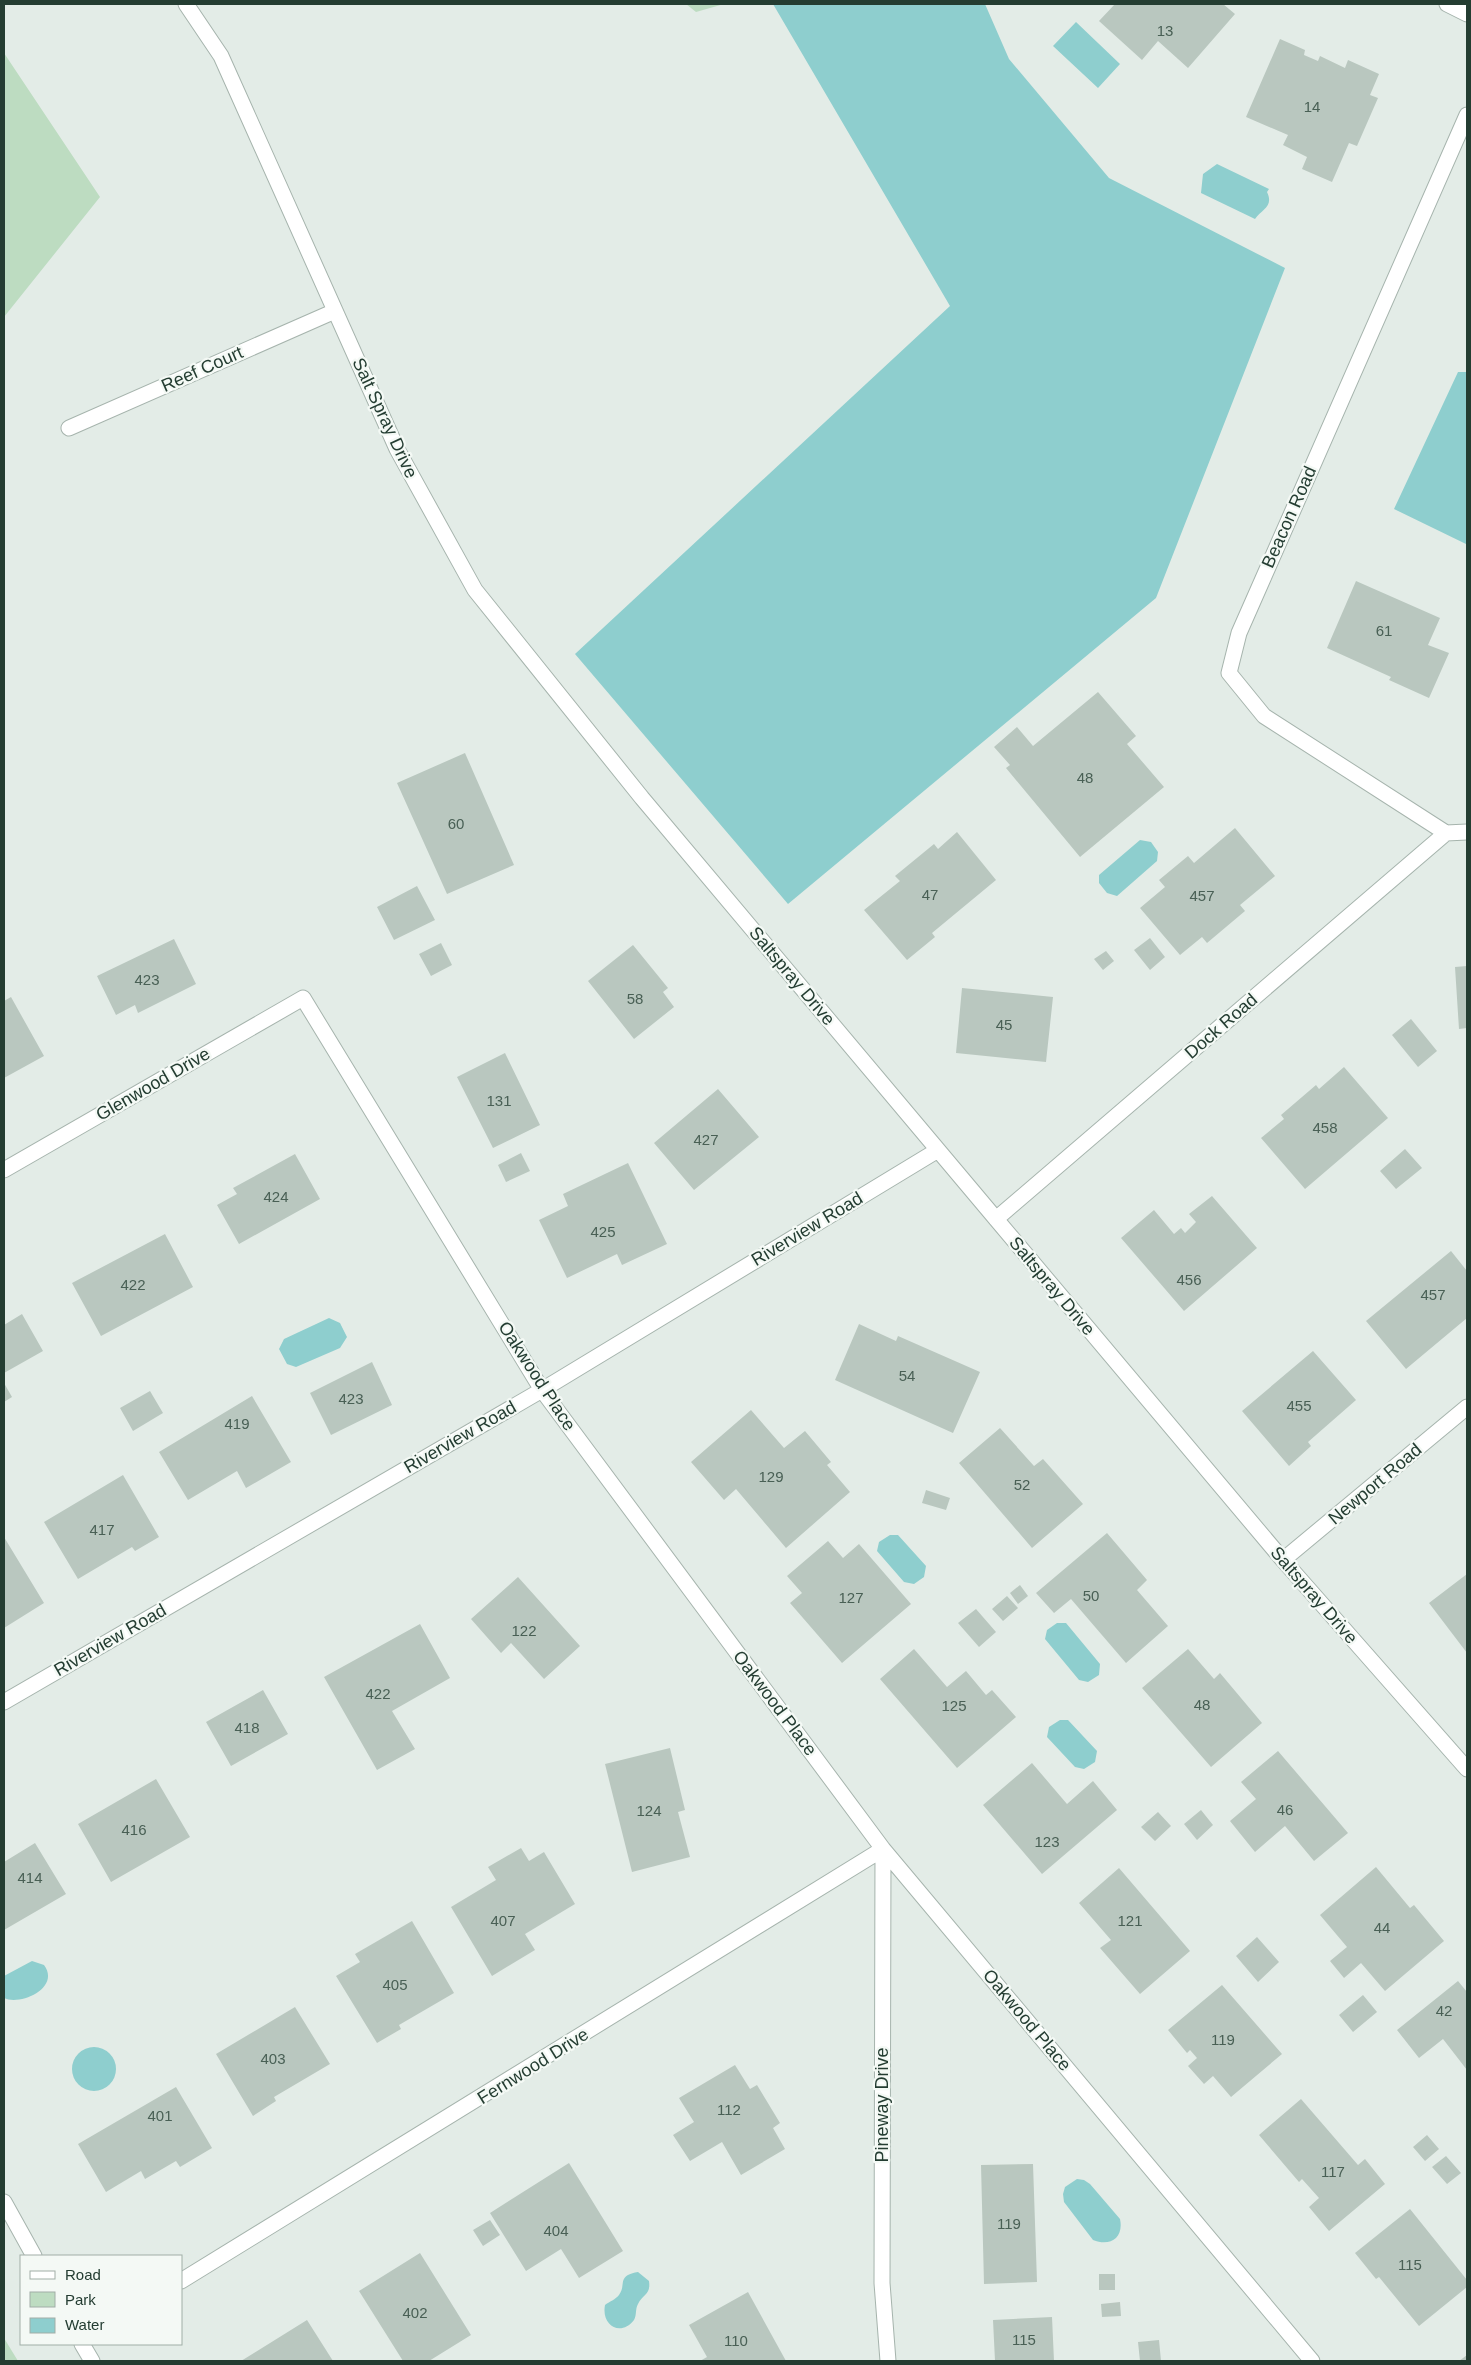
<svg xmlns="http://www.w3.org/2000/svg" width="1471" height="2365" viewBox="0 0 1471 2365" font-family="Arial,sans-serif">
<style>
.green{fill:#bddcc1}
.water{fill:#8ecece}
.building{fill:#b9c7bf}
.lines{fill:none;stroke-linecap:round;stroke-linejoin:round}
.minor-casing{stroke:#a6b4ad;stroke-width:17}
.minor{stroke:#fff;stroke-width:15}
.labels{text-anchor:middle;stroke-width:4.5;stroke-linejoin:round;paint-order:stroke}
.number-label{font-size:15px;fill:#496055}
.street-label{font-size:18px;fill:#243d32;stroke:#f4f9f5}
</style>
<rect width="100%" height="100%" fill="#e3ece7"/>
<!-- green -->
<path class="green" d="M686 4H724L696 12Z
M4 53 100 197 4 317Z
M4 2338 18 2361H4Z"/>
<!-- water -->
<path class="water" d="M773 4H985L1009 59 1109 178 1285 268 1156 598 788 904 575 654 950 306Z
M1076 22 1120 64 1098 88 1053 46Z
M1217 164 1269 189 1267 192C1274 207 1262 209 1255 219L1201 193 1203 174Z
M1458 372H1467L1466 544 1394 509Z
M1140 840 1151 842 1158 852 1157 861 1117 896 1107 893 1099 883V875Z
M329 1318 340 1323 347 1337 340 1348 296 1367 287 1364 279 1349 284 1339Z
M890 1535H898L926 1566 924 1577 914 1584 904 1582 877 1551 879 1542Z
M1057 1623H1066L1100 1664 1099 1675 1088 1682 1079 1680 1045 1639 1047 1630Z
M1060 1720H1068L1097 1751 1095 1762 1084 1769 1075 1767 1047 1737 1049 1727Z
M32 1961 44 1965C61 1988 20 2006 4 1998V1976Z
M72 2069a22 22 0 1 1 44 0a22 22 0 1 1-44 0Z
M1077 2179 1084 2180 1090 2184 1120 2219C1124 2238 1110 2247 1093 2240L1064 2202 1063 2194 1065 2187Z
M638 2272 649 2281C651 2295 643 2294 638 2304 635 2309 637 2315 634 2320 621 2337 601 2326 605 2305 609 2302 616 2299 619 2295 627 2284 616 2276 638 2272Z"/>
<!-- building -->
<path class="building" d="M1115 4H1223L1235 14 1188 68 1158 41 1142 60 1099 21Z
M1280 39 1305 50 1304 55 1318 61 1320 56 1345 68 1348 60 1379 74 1370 95 1378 98 1357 146 1349 143 1332 182 1302 169 1307 157 1283 145 1288 135 1246 117Z
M1356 581 1440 618 1428 645 1449 653 1429 698 1389 680 1391 677 1327 648Z
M1098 692 1136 736 1127 744 1164 787 1080 857 1006 768 1010 765 994 747 1017 727 1033 746Z
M465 753 514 865 447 894 397 783Z
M1235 828 1275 876 1240 905 1245 911 1207 943 1202 937 1180 955 1140 908 1165 887 1159 880 1188 856 1194 863Z
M957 832 996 880 932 933 935 937 907 960 864 910 900 881 895 876 934 844 938 849Z
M417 886 435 920 394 940 377 907Z
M1150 938 1165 957 1150 970 1134 950Z
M174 939 196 984 138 1013 135 1005 116 1015 97 976Z
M441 943 452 965 431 976 419 954Z
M633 945 668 988 663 992 674 1007 634 1039 588 981Z
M1106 951 1114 961 1103 970 1094 959Z
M1467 966V1028L1459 1029 1455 967Z
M962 988 1053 997 1046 1062 956 1053Z
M11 997 44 1056 4 1078V1001Z
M1411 1019 1437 1051 1418 1067 1392 1035Z
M505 1053 540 1125 493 1148 457 1077Z
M1344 1067 1388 1118 1305 1189 1261 1138 1284 1119 1281 1115 1316 1085 1319 1089Z
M718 1089 759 1137 694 1190 654 1143Z
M1405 1149 1422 1168 1396 1189 1380 1171Z
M521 1153 530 1171 506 1182 498 1165Z
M295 1154 320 1199 239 1244 217 1205 237 1194 233 1188Z
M628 1163 667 1244 622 1265 617 1254 567 1278 539 1220 568 1206 563 1194Z
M1212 1196 1257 1248 1184 1311 1121 1238 1154 1210 1174 1234 1181 1228 1185 1233 1196 1222 1189 1214Z
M165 1234 193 1287 101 1336 72 1283Z
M1451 1251 1467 1271V1318L1406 1369 1366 1321Z
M22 1314 43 1351 4 1373V1325Z
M859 1324 896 1341 898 1336 980 1372 953 1433 835 1380Z
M1313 1351 1356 1400 1308 1442 1311 1446 1289 1466 1242 1411Z
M372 1362 392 1405 331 1435 310 1393Z
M4 1383 12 1397 4 1402Z
M150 1391 163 1413 133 1431 120 1408Z
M252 1396 291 1462 246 1488 237 1471 188 1500 159 1452Z
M751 1410 784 1448 805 1431 831 1462 827 1465 850 1492 786 1548 736 1489 724 1500 691 1462Z
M1000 1428 1034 1466 1043 1459 1083 1504 1032 1548 959 1463Z
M123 1475 159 1537 135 1551 132 1547 78 1579 44 1522Z
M926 1490 950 1498 946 1510 922 1503Z
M1107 1533 1147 1580 1137 1590 1168 1626 1126 1663 1071 1599 1054 1613 1036 1593Z
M4 1537 44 1603 4 1628Z
M828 1541 843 1558 859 1544 911 1604 842 1663 790 1603 802 1593 787 1576Z
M1467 1574V1653L1429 1603Z
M518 1577 580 1646 544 1679 511 1643 501 1653 471 1619Z
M1020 1585 1028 1596 1018 1604 1010 1593Z
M1007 1596 1018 1608 1003 1621 992 1609Z
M976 1609 996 1632 979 1647 958 1623Z
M420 1624 450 1678 392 1711 415 1749 377 1770 324 1677Z
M914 1649 947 1687 966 1671 986 1695 992 1690 1016 1717 957 1768 880 1679Z
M1188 1649 1214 1679 1220 1673 1262 1723 1211 1767 1142 1688Z
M263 1690 288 1734 231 1766 206 1722Z
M670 1748 685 1810 678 1812 690 1857 632 1872 605 1764Z
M1278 1751 1348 1833 1314 1861 1285 1826 1255 1852 1230 1821 1256 1799 1241 1782Z
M1032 1763 1067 1804 1093 1781 1117 1810 1042 1874 983 1805Z
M156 1779 190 1837 111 1882 78 1824Z
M1201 1810 1213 1825 1197 1840 1184 1824Z
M1158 1812 1171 1826 1155 1841 1141 1827Z
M35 1843 66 1894 4 1930V1862Z
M521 1848 529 1861 544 1852 575 1904 525 1934 535 1950 492 1976 451 1907 496 1880 488 1867Z
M1376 1867 1410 1908 1414 1905 1444 1941 1385 1991 1361 1963 1344 1978 1330 1961 1347 1947 1320 1915Z
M1119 1868 1190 1951 1140 1994 1100 1948 1111 1940 1079 1903Z
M412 1921 454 1993 399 2025 401 2029 377 2043 336 1976 360 1962 355 1954Z
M1257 1937 1279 1962 1258 1982 1236 1956Z
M1458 1981 1467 1992V2070L1443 2039 1419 2058 1397 2030Z
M1222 1985 1282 2054 1231 2097 1213 2076 1204 2084 1188 2066 1197 2058 1190 2050 1187 2053 1168 2030Z
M1363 1995 1377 2012 1353 2032 1339 2015Z
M295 2007 330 2064 274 2097 276 2101 253 2116 216 2054Z
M735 2065 750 2089 757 2085 780 2123 773 2128 785 2149 741 2175 722 2142 690 2161 673 2135 694 2122 679 2098Z
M176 2087 212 2148 180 2167 176 2161 145 2179 141 2171 106 2192 78 2144Z
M1301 2099 1358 2165 1365 2159 1385 2184 1329 2231 1309 2207 1319 2198 1302 2179 1299 2182 1259 2135Z
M1427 2135 1439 2149 1425 2161 1413 2147Z
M1446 2156 1461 2173 1447 2184 1432 2167Z
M569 2163 623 2251 579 2278 561 2249 526 2271 490 2213Z
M1033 2164 1037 2282 984 2284 981 2165Z
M1410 2209 1467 2280V2287L1419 2326 1379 2277 1376 2279 1355 2253Z
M490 2220 500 2235 483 2246 473 2230Z
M420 2253 471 2335 429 2361H403L359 2291Z
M1099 2274H1115V2290H1099Z
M748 2292 786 2361H700L707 2357 689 2325Z
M1120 2302 1121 2316 1102 2317 1101 2304Z
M1052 2317 1054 2361H995L993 2320Z
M307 2320 333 2361H241Z
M1159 2340 1161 2361H1140L1138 2342Z
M1467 2355V2361H1459Z"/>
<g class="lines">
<defs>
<path id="minor" d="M186 4 221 56 397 449 475 590 642 798 996 1219 1283 1560 1467 1769
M1447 4 1467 14
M69 428 335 311
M1446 833 1264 716 1229 673 1239 633 1467 115
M1446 833 1467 832
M4 1170 303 998 542 1390 883 1849 1312 2361
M996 1219 1446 833
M1283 1560 1467 1407
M4 1702 542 1390 938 1150
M883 1849 882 2283 888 2361
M4 2202 34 2256
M181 2281 883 1849
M82 2344 92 2361"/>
</defs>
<!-- minor casing -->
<use href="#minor" class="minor-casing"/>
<!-- minor -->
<use href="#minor" class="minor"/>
</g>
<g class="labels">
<!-- number labels -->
<g class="number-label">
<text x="1165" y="36">13</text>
<text x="1312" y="112">14</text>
<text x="1384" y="636">61</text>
<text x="1085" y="783">48</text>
<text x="456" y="829">60</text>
<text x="930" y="900">47</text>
<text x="1202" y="901">457</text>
<text x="147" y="985">423</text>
<text x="635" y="1004">58</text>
<text x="1004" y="1030">45</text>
<text x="499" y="1106">131</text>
<text x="1325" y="1133">458</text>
<text x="706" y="1145">427</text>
<text x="276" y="1202">424</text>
<text x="603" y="1237">425</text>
<text x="1189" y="1285">456</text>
<text x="133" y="1290">422</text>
<text x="1433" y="1300">457</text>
<text x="907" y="1381">54</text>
<text x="351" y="1404">423</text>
<text x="1299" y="1411">455</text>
<text x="237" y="1429">419</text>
<text x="771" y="1482">129</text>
<text x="1022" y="1490">52</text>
<text x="102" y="1535">417</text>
<text x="1091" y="1601">50</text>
<text x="851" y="1603">127</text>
<text x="524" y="1636">122</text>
<text x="378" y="1699">422</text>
<text x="1202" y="1710">48</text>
<text x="954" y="1711">125</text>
<text x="247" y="1733">418</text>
<text x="1285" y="1815">46</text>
<text x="649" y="1816">124</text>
<text x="134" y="1835">416</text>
<text x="1047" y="1847">123</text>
<text x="30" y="1883">414</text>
<text x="503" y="1926">407</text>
<text x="1130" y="1926">121</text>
<text x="1382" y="1933">44</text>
<text x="395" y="1990">405</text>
<text x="1444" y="2016">42</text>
<text x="1223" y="2045">119</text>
<text x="273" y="2064">403</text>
<text x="729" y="2115">112</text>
<text x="160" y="2121">401</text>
<text x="1333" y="2177">117</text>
<text x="1009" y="2229">119</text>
<text x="556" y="2236">404</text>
<text x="1410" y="2270">115</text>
<text x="415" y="2318">402</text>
<text x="1024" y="2345">115</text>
<text x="736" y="2346">110</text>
</g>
<!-- street labels -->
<g class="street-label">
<text transform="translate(202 369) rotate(-24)" y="6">Reef Court</text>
<text transform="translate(385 418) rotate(65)" y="6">Salt Spray Drive</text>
<text transform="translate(1289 517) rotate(-66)" y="6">Beacon Road</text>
<text transform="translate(792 976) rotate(50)" y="6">Saltspray Drive</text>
<text transform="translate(1221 1026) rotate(-41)" y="6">Dock Road</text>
<text transform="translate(153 1084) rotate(-30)" y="6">Glenwood Drive</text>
<text transform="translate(807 1229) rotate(-31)" y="6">Riverview Road</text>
<text transform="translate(1052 1286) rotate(50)" y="6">Saltspray Drive</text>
<text transform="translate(537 1376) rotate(57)" y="6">Oakwood Place</text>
<text transform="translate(460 1437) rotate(-30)" y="6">Riverview Road</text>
<text transform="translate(1375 1484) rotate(-40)" y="6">Newport Road</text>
<text transform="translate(1314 1595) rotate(49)" y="6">Saltspray Drive</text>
<text transform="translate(110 1640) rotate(-30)" y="6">Riverview Road</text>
<text transform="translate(775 1703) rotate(53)" y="6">Oakwood Place</text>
<text transform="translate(1027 2020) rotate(50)" y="6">Oakwood Place</text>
<text transform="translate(533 2066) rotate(-32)" y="6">Fernwood Drive</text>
<text transform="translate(882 2105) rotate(-90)" y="6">Pineway Drive</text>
</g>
</g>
<!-- border -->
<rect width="1471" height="2365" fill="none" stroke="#243d32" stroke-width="10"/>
<!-- legend -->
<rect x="20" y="2255" width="162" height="90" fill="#f4f9f5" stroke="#a1aea7"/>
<rect x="30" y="2271" width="25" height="8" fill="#ffffff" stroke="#a1aea7"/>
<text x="65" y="2280" font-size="15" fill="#243d32">Road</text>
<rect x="30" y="2292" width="25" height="15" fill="#bddcc1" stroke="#a1aea7"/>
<text x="65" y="2305" font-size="15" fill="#243d32">Park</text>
<rect x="30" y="2318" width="25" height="15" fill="#8ecece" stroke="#a1aea7"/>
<text x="65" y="2330" font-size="15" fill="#243d32">Water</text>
</svg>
